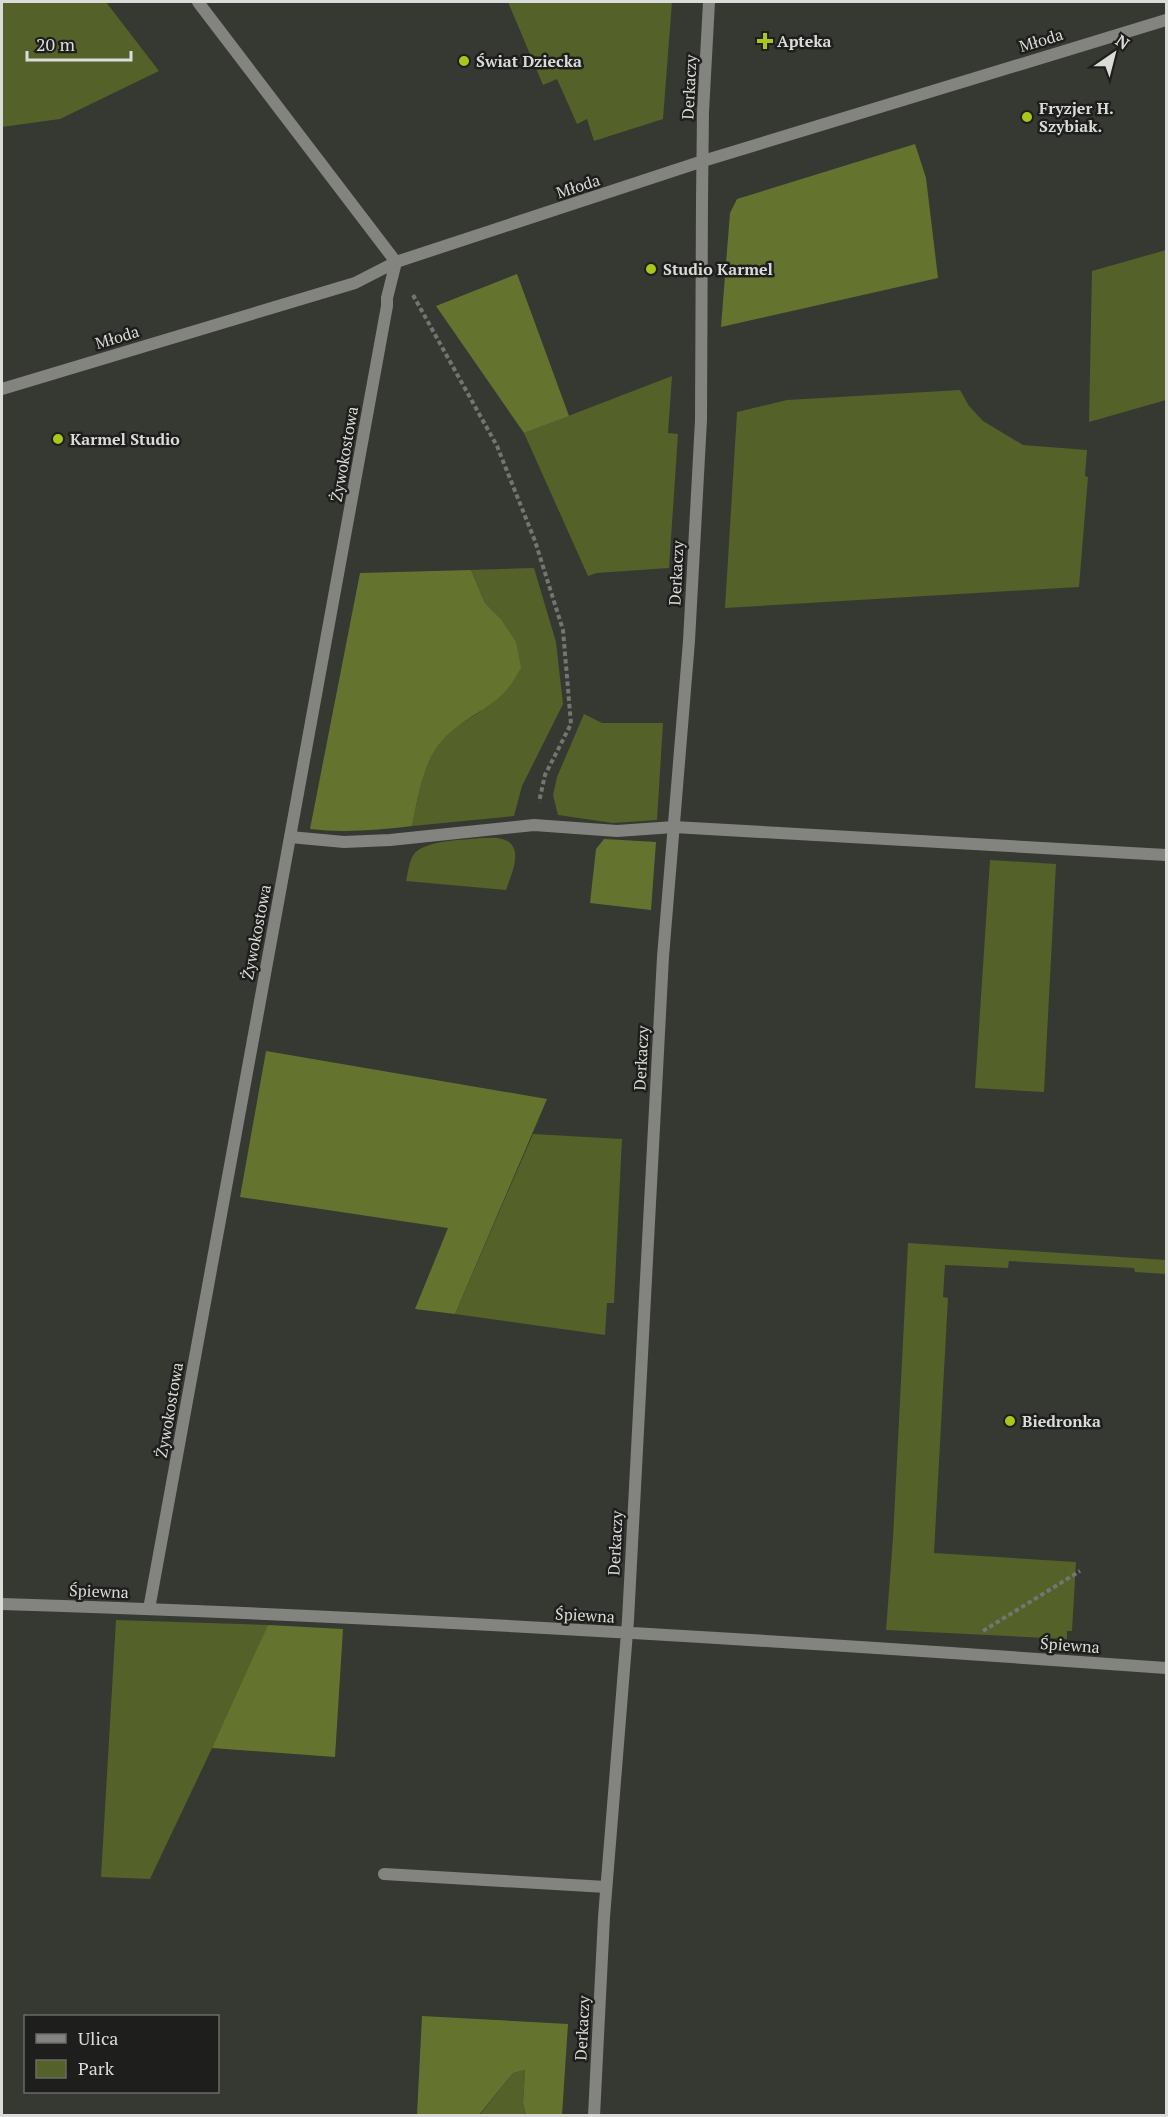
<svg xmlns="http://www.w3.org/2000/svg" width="1168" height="2117" viewBox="0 0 1168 2117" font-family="'PT Serif',serif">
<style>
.green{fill:#546128}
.forest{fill:#64742f}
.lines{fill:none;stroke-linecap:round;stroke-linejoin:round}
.path{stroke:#737570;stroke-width:4;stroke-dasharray:4.5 3;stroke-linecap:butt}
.lane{stroke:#838380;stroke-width:12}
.street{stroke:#838380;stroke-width:12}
.poi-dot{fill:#a8c71d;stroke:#1e1f1c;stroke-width:2}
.labels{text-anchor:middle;stroke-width:5;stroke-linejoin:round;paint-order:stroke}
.street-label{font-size:16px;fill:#dbdcd9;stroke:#1e1f1c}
.poi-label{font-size:16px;font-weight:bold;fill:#dbdcd9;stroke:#1e1f1c;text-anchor:start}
</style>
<rect width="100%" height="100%" fill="#363832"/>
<!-- green -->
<path class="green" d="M2 2H106L159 71 60 119 2 127Z
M508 2H672L663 119 594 141 587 119 577 124 557 79 543 85Z
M1166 250V400L1089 422 1092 271Z
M672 376 668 433 678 434 669 568 597 573 588 576 524 433Z
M960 390 969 406 983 421 1023 445 1087 450 1085 476 1088 477 1079 587 725 608 737 412 787 400Z
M534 568 556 642 563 704 522 786 514 816 412 826C419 793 424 752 453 729 462 723 472 717 481 711L500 618 485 603 471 570Z
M584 714 602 723H663L657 820 613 823 558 815 553 795 557 777Z
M482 838C488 838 496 837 502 839 526 845 511 875 506 890L406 881C408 873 409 861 414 854 425 840 464 840 482 838Z
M990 860 1056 864 1044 1092 975 1088Z
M533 1134 622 1139 614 1303H607L605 1335 455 1314Z
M908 1243 1166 1260V1274L1135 1272 1134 1268 1009 1261 1008 1268 945 1265 943 1297 948 1298 934 1553 1076 1562 1072 1631H1067V1639L886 1630 893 1538Z
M116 1620 268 1625 249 1670 150 1879 101 1877Z
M525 2070 523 2103 526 2115 479 2116 513 2073Z"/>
<!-- forest -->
<path class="forest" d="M915 144 926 178 938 278 721 327 730 213 737 199Z
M517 274 569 416 524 433 436 306Z
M471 570 485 603 500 618 516 642 521 668C517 674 514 681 509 687 495 705 471 715 453 730 424 752 419 793 412 826 378 830 344 833 310 829L360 573Z
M604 839 656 842 651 910 590 903 596 849Z
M266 1051 547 1099 455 1314 415 1309 448 1228 240 1197Z
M268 1625 343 1629 335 1757 212 1748Z
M422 2016 568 2024 562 2115H526L523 2103 525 2070 513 2073 479 2115H417Z"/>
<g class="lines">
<!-- path -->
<path class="path" d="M413 295 497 446 535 541 563 630 571 724 545 775 539 802
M983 1631 1080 1571"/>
<!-- lane -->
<path class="lane" d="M290 837 344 842 390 840 534 825 617 831 674 827 1166 855
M384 1874 606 1887"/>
<!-- street -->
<path class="street" d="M2 389 355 283 396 262 703 161 1166 20
M2 1604C390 1616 779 1640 1166 1668
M149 1609 387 306V298L396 262 198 2
M594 2116 604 1917 628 1620 663 957 689 641 701 420 702 200 703 112 709 2"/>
</g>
<!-- markers -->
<g class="poi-dot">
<path d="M762 32h6v6h6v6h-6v6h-6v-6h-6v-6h6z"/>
<circle cx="464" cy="61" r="6"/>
<circle cx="1027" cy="117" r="6"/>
<circle cx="651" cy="269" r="6"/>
<circle cx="58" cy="439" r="6"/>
<circle cx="1010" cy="1421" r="6"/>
</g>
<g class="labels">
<!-- street labels -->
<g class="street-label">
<text transform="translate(1041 40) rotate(-17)" y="6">Młoda</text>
<text transform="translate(689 87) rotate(-87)" y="6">Derkaczy</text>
<text transform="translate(578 186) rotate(-18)" y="6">Młoda</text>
<text transform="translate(117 337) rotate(-17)" y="6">Młoda</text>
<text transform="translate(344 454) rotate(-80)" y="6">Żywokostowa</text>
<text transform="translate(676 573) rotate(-87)" y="6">Derkaczy</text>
<text transform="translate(256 932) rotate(-79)" y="6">Żywokostowa</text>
<text transform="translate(641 1058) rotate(-87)" y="6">Derkaczy</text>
<text transform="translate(169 1410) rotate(-80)" y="6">Żywokostowa</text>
<text transform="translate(615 1543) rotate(-87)" y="6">Derkaczy</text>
<text transform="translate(99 1591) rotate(2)" y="6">Śpiewna</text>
<text transform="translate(585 1615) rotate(3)" y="6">Śpiewna</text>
<text transform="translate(1070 1645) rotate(4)" y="6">Śpiewna</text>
<text transform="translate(582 2028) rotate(-87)" y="6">Derkaczy</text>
</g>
<!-- poi labels -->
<g class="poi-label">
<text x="777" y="47">Apteka</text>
<text x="476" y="67">Świat Dziecka</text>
<text x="1039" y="114">Fryzjer H.<tspan x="1039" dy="18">Szybiak.</tspan></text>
<text x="663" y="275">Studio Karmel</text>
<text x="70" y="445">Karmel Studio</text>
<text x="1022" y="1427">Biedronka</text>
</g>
</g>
<!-- border -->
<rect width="1168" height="2117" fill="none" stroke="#dbdcd9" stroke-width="6"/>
<!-- legend -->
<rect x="24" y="2015" width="195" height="78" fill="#1e1f1c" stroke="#6a6b68" stroke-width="1.5"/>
<rect x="36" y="2034" width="30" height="9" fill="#838380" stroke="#6a6b68" stroke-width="1.5"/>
<text x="78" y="2045" font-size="18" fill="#dbdcd9">Ulica</text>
<rect x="36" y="2060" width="30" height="18" fill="#546128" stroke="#6a6b68" stroke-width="1.5"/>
<text x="78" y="2075" font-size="18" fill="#dbdcd9">Park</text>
<!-- north arrow -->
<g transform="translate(1114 54) rotate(35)" stroke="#1e1f1c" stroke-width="4.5" paint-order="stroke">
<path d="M0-4.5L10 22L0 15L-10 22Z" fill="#dbdcd9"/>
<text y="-9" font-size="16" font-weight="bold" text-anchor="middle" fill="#dbdcd9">N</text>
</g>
<!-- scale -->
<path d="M27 51v9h104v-9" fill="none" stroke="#dbdcd9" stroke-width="3"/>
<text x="36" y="51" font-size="18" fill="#dbdcd9" stroke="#1e1f1c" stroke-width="4.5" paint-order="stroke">20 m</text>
</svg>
